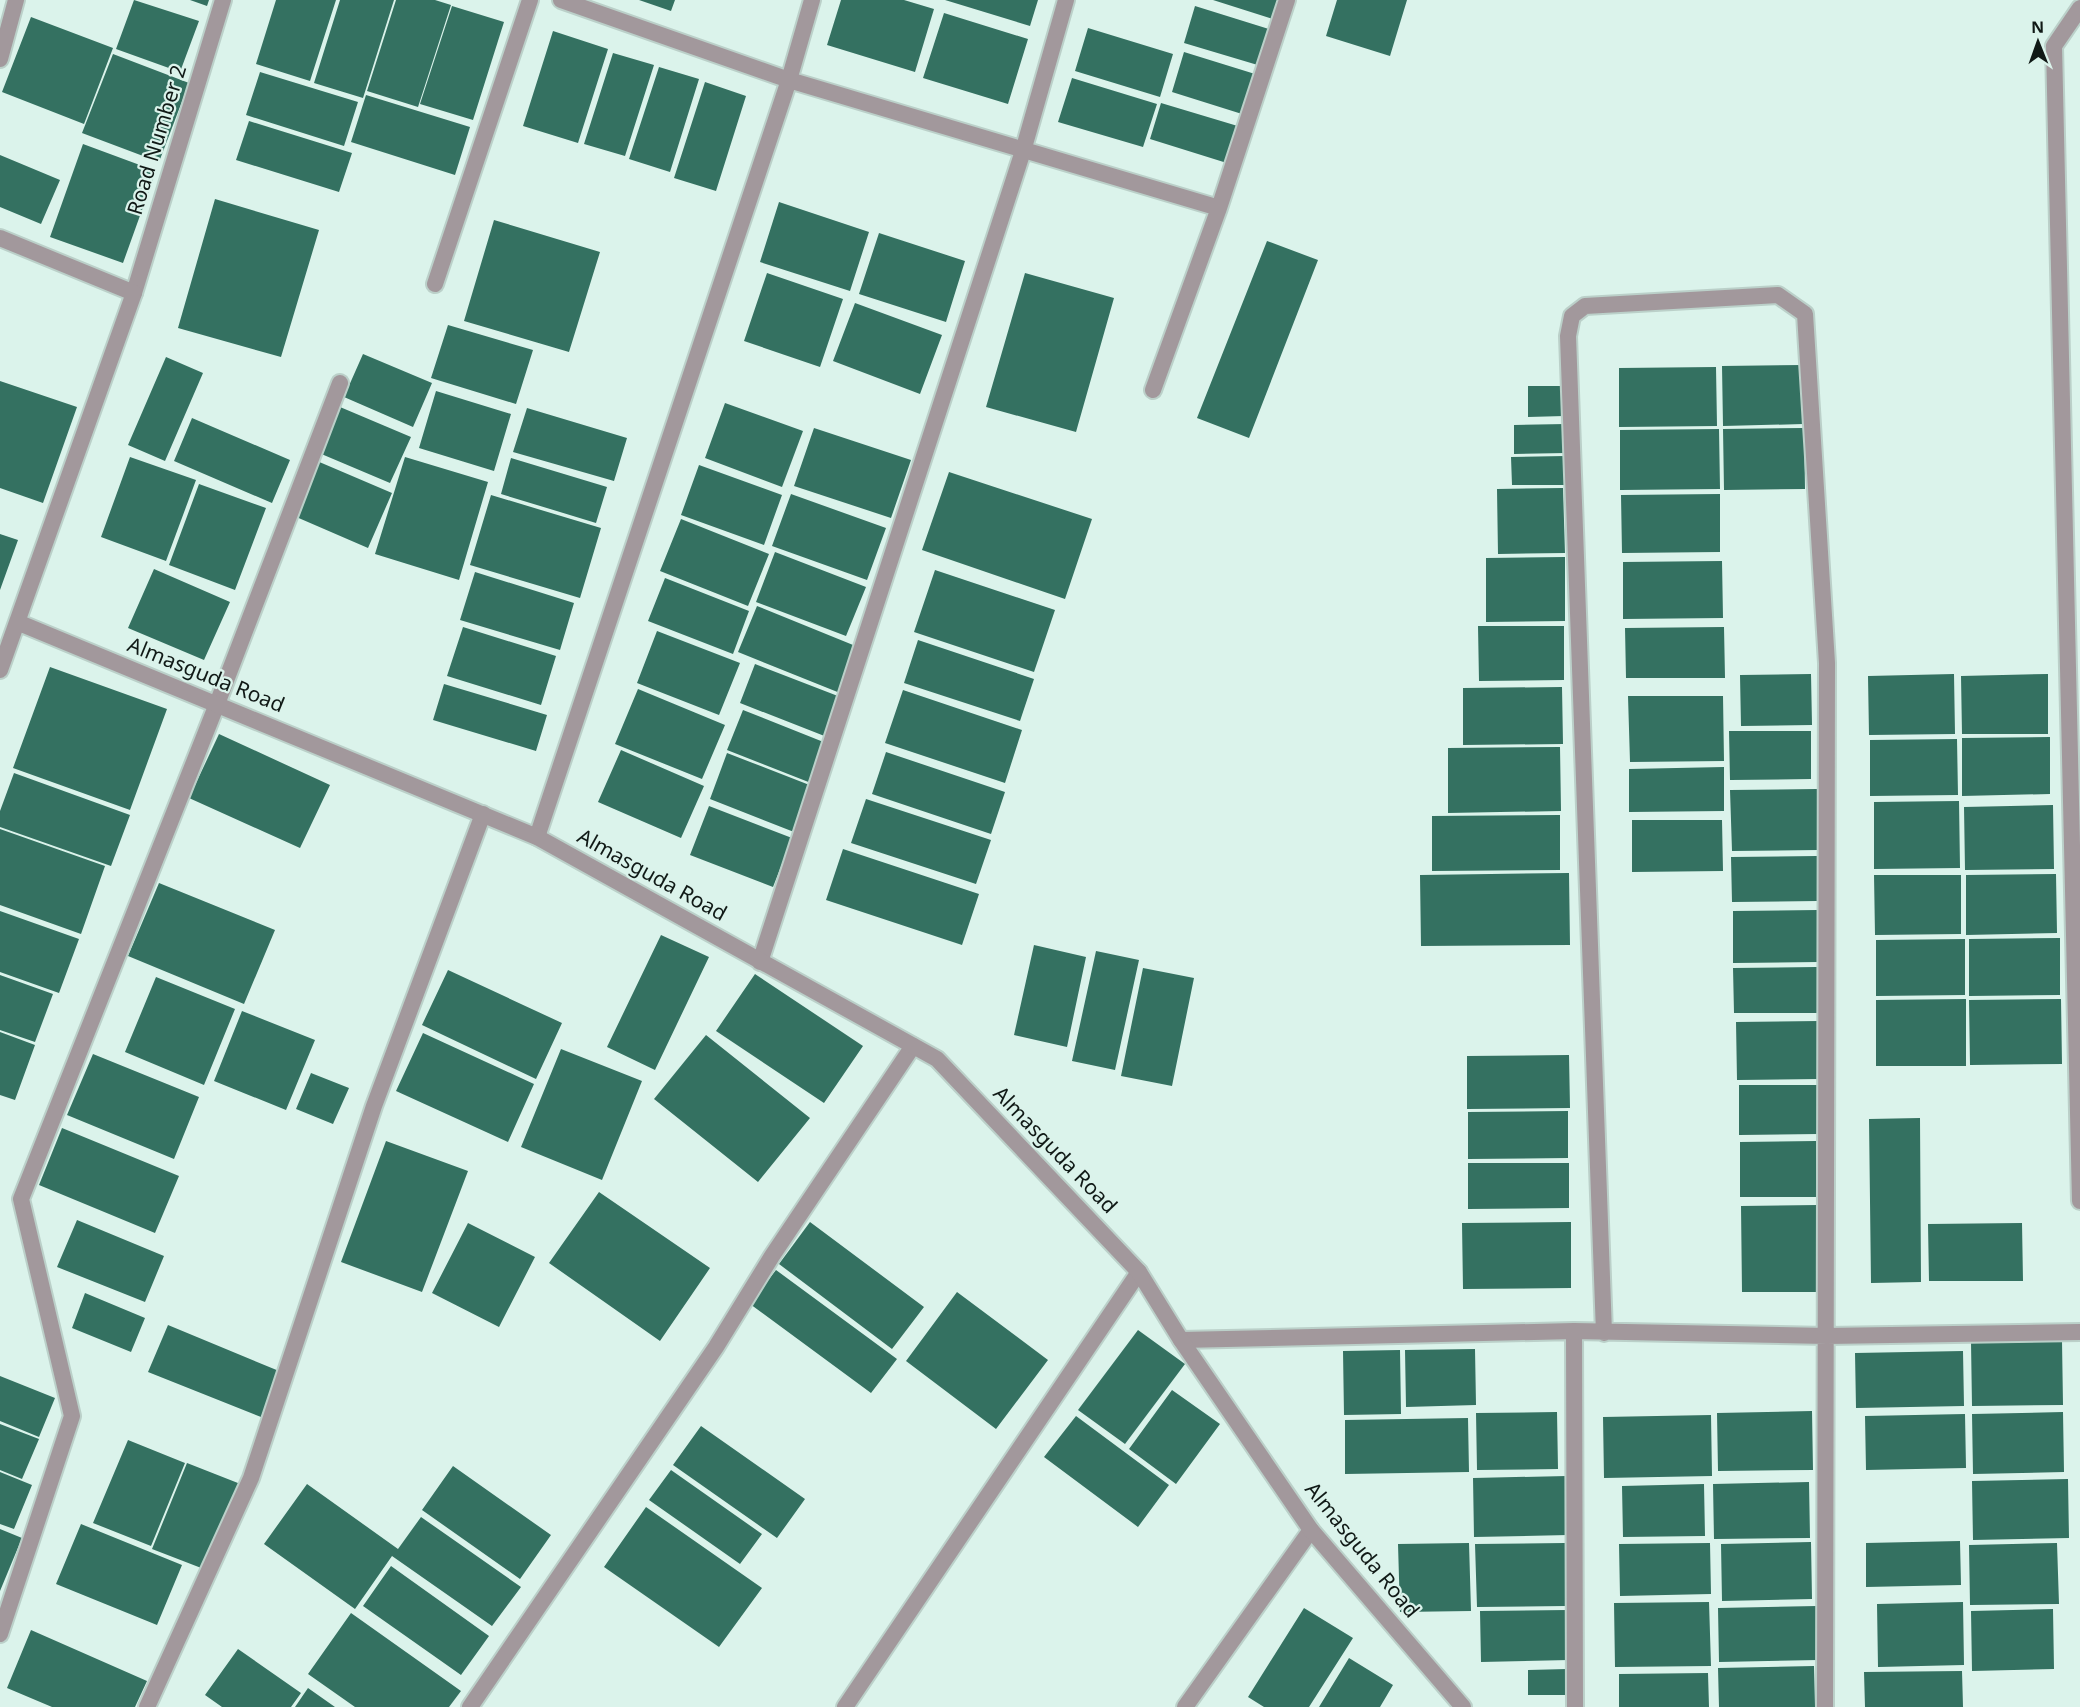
<svg xmlns="http://www.w3.org/2000/svg" width="2080" height="1707" viewBox="0 0 2080 1707" font-family="'Noto Sans',sans-serif">
<style>
.building{fill:#347161}
.lines{fill:none;stroke-linecap:round;stroke-linejoin:round}
.minor-casing{stroke:#bbd0c9;stroke-width:20}
.tertiary-casing{stroke:#bbd0c9;stroke-width:20}
.minor{stroke:#a2989c;stroke-width:16}
.tertiary{stroke:#a2989c;stroke-width:16}
.labels{text-anchor:middle;stroke-width:4.5;stroke-linejoin:round;paint-order:stroke}
.street-label{font-size:21px;fill:#101916;stroke:#dbf3eb}
</style>
<rect width="100%" height="100%" fill="#dbf3eb"/>
<!-- building -->
<path class="building" d="M134 0 199 21 180 72 116 49Z
M190 0H209L207 6Z
M276 0H336L310 81 256 64Z
M340 0H394L363 98 314 83Z
M396 0H435L451 5 418 107 367 91Z
M639 0H675L671 11Z
M841 0H904L934 9 915 72 827 45Z
M945 0H1038L1030 26Z
M1213 0H1279L1273 19Z
M1337 0H1407L1390 56 1326 36Z
M452 6 504 22 473 120 420 104Z
M1195 6 1272 30 1261 66 1184 43Z
M944 13 1028 39 1008 104 923 78Z
M31 17 113 48 84 124 2 92Z
M1088 28 1173 54 1160 97 1075 71Z
M553 31 608 49 578 143 523 126Z
M1184 52 1255 74 1242 114 1172 92Z
M613 53 654 65 625 156 584 144Z
M113 54 189 83 159 162 82 133Z
M659 67 699 79 670 172 629 159Z
M260 72 358 102 344 146 246 115Z
M1072 78 1157 104 1143 147 1058 122Z
M705 82 746 96 716 191 674 178Z
M366 95 470 127 455 175 351 142Z
M1161 103 1241 127 1230 164 1150 139Z
M249 121 352 153 339 192 236 160Z
M83 144 156 171 123 263 50 237Z
M0 155 60 180 41 224 0 207Z
M215 199 319 230 281 357 178 328Z
M779 202 869 232 850 291 760 262Z
M494 220 600 252 569 352 464 321Z
M879 233 965 261 946 322 859 294Z
M1267 241 1318 260 1249 438 1197 418Z
M767 273 843 299 820 367 744 341Z
M1025 273 1114 298 1076 432 986 407Z
M855 303 942 335 920 394 833 361Z
M448 325 533 350 516 404 431 378Z
M363 354 432 383 413 427 344 397Z
M166 357 203 373 165 461 128 445Z
M1803 365V424L1723 426 1722 366Z
M1716 367 1717 426 1619 427V368Z
M0 381 77 407 43 503 0 488Z
M1528 386H1563L1564 416 1528 417Z
M436 391 511 414 494 471 419 448Z
M725 403 803 431 782 487 705 458Z
M340 407 411 437 390 483 319 453Z
M527 408 627 438 614 481 513 452Z
M192 418 290 460 272 503 174 461Z
M1566 424V453L1514 454V425Z
M814 428 911 460 891 518 794 486Z
M1804 428 1805 489 1724 490 1723 429Z
M1719 429 1720 489 1620 490V430Z
M1565 456V485H1512L1511 457Z
M130 457 196 480 166 561 101 537Z
M405 457 488 482 459 580 375 554Z
M511 458 607 487 596 523 501 494Z
M317 461 392 493 368 548 294 516Z
M699 465 782 495 764 545 681 515Z
M949 472 1092 519 1065 599 922 550Z
M199 484 266 508 235 590 169 565Z
M1563 488 1565 553 1498 554 1497 489Z
M791 494 886 528 867 580 772 546Z
M1720 494V552L1622 553 1621 495Z
M491 495 601 528 580 598 470 565Z
M681 519 769 554 748 606 660 571Z
M0 534 18 540 0 590Z
M775 552 866 587 846 636 756 602Z
M1565 557V621L1486 622V558Z
M1722 561 1723 618 1623 619V562Z
M154 569 230 602 204 660 128 628Z
M935 570 1055 610 1034 672 914 632Z
M475 572 574 603 560 650 460 620Z
M665 578 749 611 733 654 648 621Z
M757 606 858 647 840 693 738 652Z
M1478 626H1564V680L1479 681Z
M463 627 556 656 541 705 447 676Z
M1724 627 1725 678H1626L1625 628Z
M657 631 740 663 719 715 637 683Z
M918 640 1034 679 1020 721 904 683Z
M755 664 843 698 827 737 740 703Z
M50 667 167 709 130 810 13 768Z
M1811 674 1812 725 1741 726 1740 675Z
M1954 674 1955 734 1869 735 1868 676Z
M2048 674V734H1962L1961 676Z
M444 684 547 715 536 751 433 720Z
M1562 687 1563 744 1463 745V688Z
M638 689 725 725 702 779 615 744Z
M903 690 1022 730 1005 783 885 743Z
M1628 696H1723L1724 761 1630 762Z
M743 710 826 743 811 783 727 750Z
M1729 731H1811V779L1730 780Z
M219 734 330 785 300 848 189 798Z
M2050 737V794L1962 796V738Z
M1957 739 1958 795 1870 796V740Z
M1560 747 1561 811 1448 813V748Z
M621 750 704 786 681 838 598 802Z
M886 752 1005 792 991 834 872 794Z
M727 753 812 786 794 832 710 799Z
M1724 767V811L1629 812V769Z
M14 773 130 815 111 866 0 827V811Z
M1817 789 1818 850 1732 851 1730 790Z
M866 799 991 840 976 884 851 843Z
M1959 801 1960 868 1874 869V802Z
M2053 805 2054 869 1965 870 1964 807Z
M709 806 792 838 773 887 690 855Z
M1560 815V870L1432 871V816Z
M1632 820H1722L1723 871 1632 872Z
M0 829 105 866 81 934 0 905Z
M843 849 979 894 962 945 826 900Z
M1817 856V901L1732 902 1731 857Z
M1569 873 1570 945 1421 946 1420 875Z
M2056 874 2057 933 1966 935V875Z
M1874 875H1961V934L1875 935Z
M159 883 275 930 244 1004 128 956Z
M1818 910V962L1733 963V911Z
M0 911 79 939 59 993 0 972Z
M661 935 709 957 655 1070 607 1047Z
M2060 938V995L1969 996V939Z
M1965 939V995L1876 996V940Z
M1034 945 1086 957 1067 1047 1014 1035Z
M1096 951 1139 960 1115 1070 1072 1061Z
M1817 967 1818 1013H1734L1733 968Z
M1143 968 1194 978 1172 1086 1121 1076Z
M448 970 562 1023 536 1079 422 1025Z
M755 974 863 1046 824 1103 716 1031Z
M0 975 53 994 35 1042 0 1030Z
M156 977 235 1009 204 1085 125 1052Z
M1966 999V1066H1876V1000Z
M2061 999 2062 1064 1970 1065 1969 1000Z
M242 1011 315 1040 286 1110 214 1081Z
M1819 1021V1079L1737 1080 1736 1022Z
M0 1032 35 1045 15 1100 0 1095Z
M423 1033 534 1084 508 1142 396 1091Z
M706 1035 810 1118 758 1182 654 1099Z
M561 1049 642 1081 602 1180 521 1147Z
M93 1054 199 1097 174 1159 67 1115Z
M1569 1055 1570 1108 1467 1109V1056Z
M311 1073 349 1088 333 1124 296 1109Z
M1739 1085H1818V1134L1739 1135Z
M1568 1111V1158L1468 1159V1112Z
M1920 1118 1921 1282 1871 1283 1869 1119Z
M62 1128 179 1176 155 1233 39 1185Z
M386 1141 468 1171 422 1292 341 1262Z
M1816 1141V1197H1740V1142Z
M1468 1163H1569V1208L1468 1209Z
M599 1192 710 1268 660 1341 549 1263Z
M1818 1205 1819 1292H1742L1741 1206Z
M77 1220 164 1256 145 1302 57 1267Z
M810 1222 924 1307 892 1349 779 1264Z
M1571 1222V1288L1463 1289 1462 1223Z
M468 1223 535 1257 499 1327 432 1293Z
M2022 1223 2023 1281H1929L1928 1224Z
M776 1270 897 1359 871 1393 750 1304Z
M957 1292 1048 1360 996 1429 906 1361Z
M85 1293 145 1318 131 1352 72 1328Z
M168 1325 279 1371 261 1417 148 1372Z
M1138 1330 1185 1364 1125 1444 1078 1410Z
M2062 1341 2063 1405 1972 1406 1971 1342Z
M1475 1349 1476 1405 1406 1407 1405 1350Z
M1400 1350 1401 1414 1344 1415 1343 1351Z
M1963 1351 1964 1406 1856 1408 1855 1353Z
M0 1376 55 1398 39 1437 0 1421Z
M1172 1390 1220 1424 1176 1484 1129 1449Z
M1812 1411 1813 1470 1718 1471 1717 1413Z
M1557 1412 1558 1469 1477 1470 1476 1413Z
M2063 1412 2064 1472 1973 1474 1972 1414Z
M1965 1414 1966 1468 1866 1470 1865 1416Z
M1711 1415 1712 1476 1604 1478 1603 1417Z
M1076 1416 1169 1485 1138 1527 1044 1457Z
M1468 1418 1469 1472 1345 1474V1420Z
M0 1424 39 1439 22 1479 0 1470Z
M701 1426 805 1499 777 1538 673 1465Z
M128 1440 185 1463 151 1546 93 1523Z
M187 1463 243 1485 209 1571 152 1549Z
M453 1466 551 1535 520 1579 422 1510Z
M671 1470 762 1534 740 1564 649 1500Z
M0 1472 32 1485 14 1529 0 1524Z
M1567 1476 1568 1535 1474 1537 1473 1478Z
M2068 1479 2069 1538 1973 1540 1972 1481Z
M1809 1482 1810 1538 1714 1539 1713 1484Z
M307 1484 398 1549 421 1517 521 1587 492 1626 392 1556 355 1609 264 1544Z
M1704 1484 1705 1536 1623 1537 1622 1486Z
M646 1507 762 1588 719 1647 604 1567Z
M81 1524 182 1565 157 1625 56 1584Z
M0 1529 22 1538 0 1591Z
M1960 1541 1961 1585 1866 1587V1543Z
M1811 1542 1812 1599 1722 1601 1721 1544Z
M1469 1543 1471 1611 1400 1612 1398 1544Z
M1565 1543 1566 1606 1477 1607 1475 1544Z
M1710 1543 1711 1594 1620 1596 1619 1544Z
M2057 1543 2059 1604 1970 1605 1969 1545Z
M391 1566 489 1636 461 1675 363 1606Z
M1709 1602 1711 1666 1615 1667 1614 1603Z
M1963 1602 1964 1665 1878 1667 1877 1604Z
M1817 1606 1818 1660 1719 1662 1718 1608Z
M1304 1608 1353 1638 1309 1707H1264L1248 1697Z
M2053 1609 2054 1669 1972 1671 1971 1611Z
M1568 1610 1569 1660 1481 1662 1480 1611Z
M351 1613 461 1691 449 1707H355L308 1674Z
M31 1630 147 1681 135 1707H52L7 1688Z
M238 1649 301 1693 291 1707H222L205 1695Z
M1349 1658 1393 1685 1380 1707H1319Z
M1814 1666 1815 1707H1719L1718 1668Z
M1567 1669V1695H1528V1670Z
M1962 1671 1963 1707H1865L1864 1672Z
M1708 1673 1709 1707H1619V1674Z
M308 1688 335 1707H295Z"/>
<g class="lines">
<defs>
<path id="minor" d="M561 0 789 80 1219 208
M2080 8 2054 46 2080 1201
M0 59 16 0
M435 284 530 0
M134 293 223 0
M1153 390 1219 208 1287 0
M537 837 789 80 812 0
M760 962 1023 151 1066 0
M1574 1331 1575 1707
M1604 1333 1568 336 1572 316 1585 306 1778 295 1805 314 1827 663 1825 1707
M1181 1340 1574 1331 1827 1336 2080 1332
M0 1634 72 1416 21 1199 217 704 340 383
M147 1707 251 1478 374 1106 483 814
M470 1707 716 1347 772 1256 913 1046
M845 1707 1139 1272
M1185 1707 1311 1530"/>
<path id="tertiary" d="M0 238 134 293 0 670
M17 622 537 837 937 1059 1139 1272 1181 1340 1311 1530 1463 1707"/>
</defs>
<!-- minor casing -->
<use href="#minor" class="minor-casing"/>
<!-- tertiary casing -->
<use href="#tertiary" class="tertiary-casing"/>
<!-- minor -->
<use href="#minor" class="minor"/>
<!-- tertiary -->
<use href="#tertiary" class="tertiary"/>
</g>
<g class="labels">
<!-- street labels -->
<g class="street-label">
<text transform="translate(157 140) rotate(-73)" y="7">Road Number 2</text>
<text transform="translate(206 675) rotate(22)" y="7">Almasguda Road</text>
<text transform="translate(652 875) rotate(29)" y="7">Almasguda Road</text>
<text transform="translate(1055 1150) rotate(46)" y="7">Almasguda Road</text>
<text transform="translate(1362 1550) rotate(51)" y="7">Almasguda Road</text>
</g>
</g>
<!-- north arrow -->
<g transform="translate(2038 42) rotate(359)" stroke="#dbf3eb" stroke-width="4.5" paint-order="stroke">
<path d="M0-4.5L10 22L0 15L-10 22Z" fill="#101916"/>
<text y="-9" font-size="16" font-weight="bold" text-anchor="middle" fill="#101916">N</text>
</g>
</svg>
